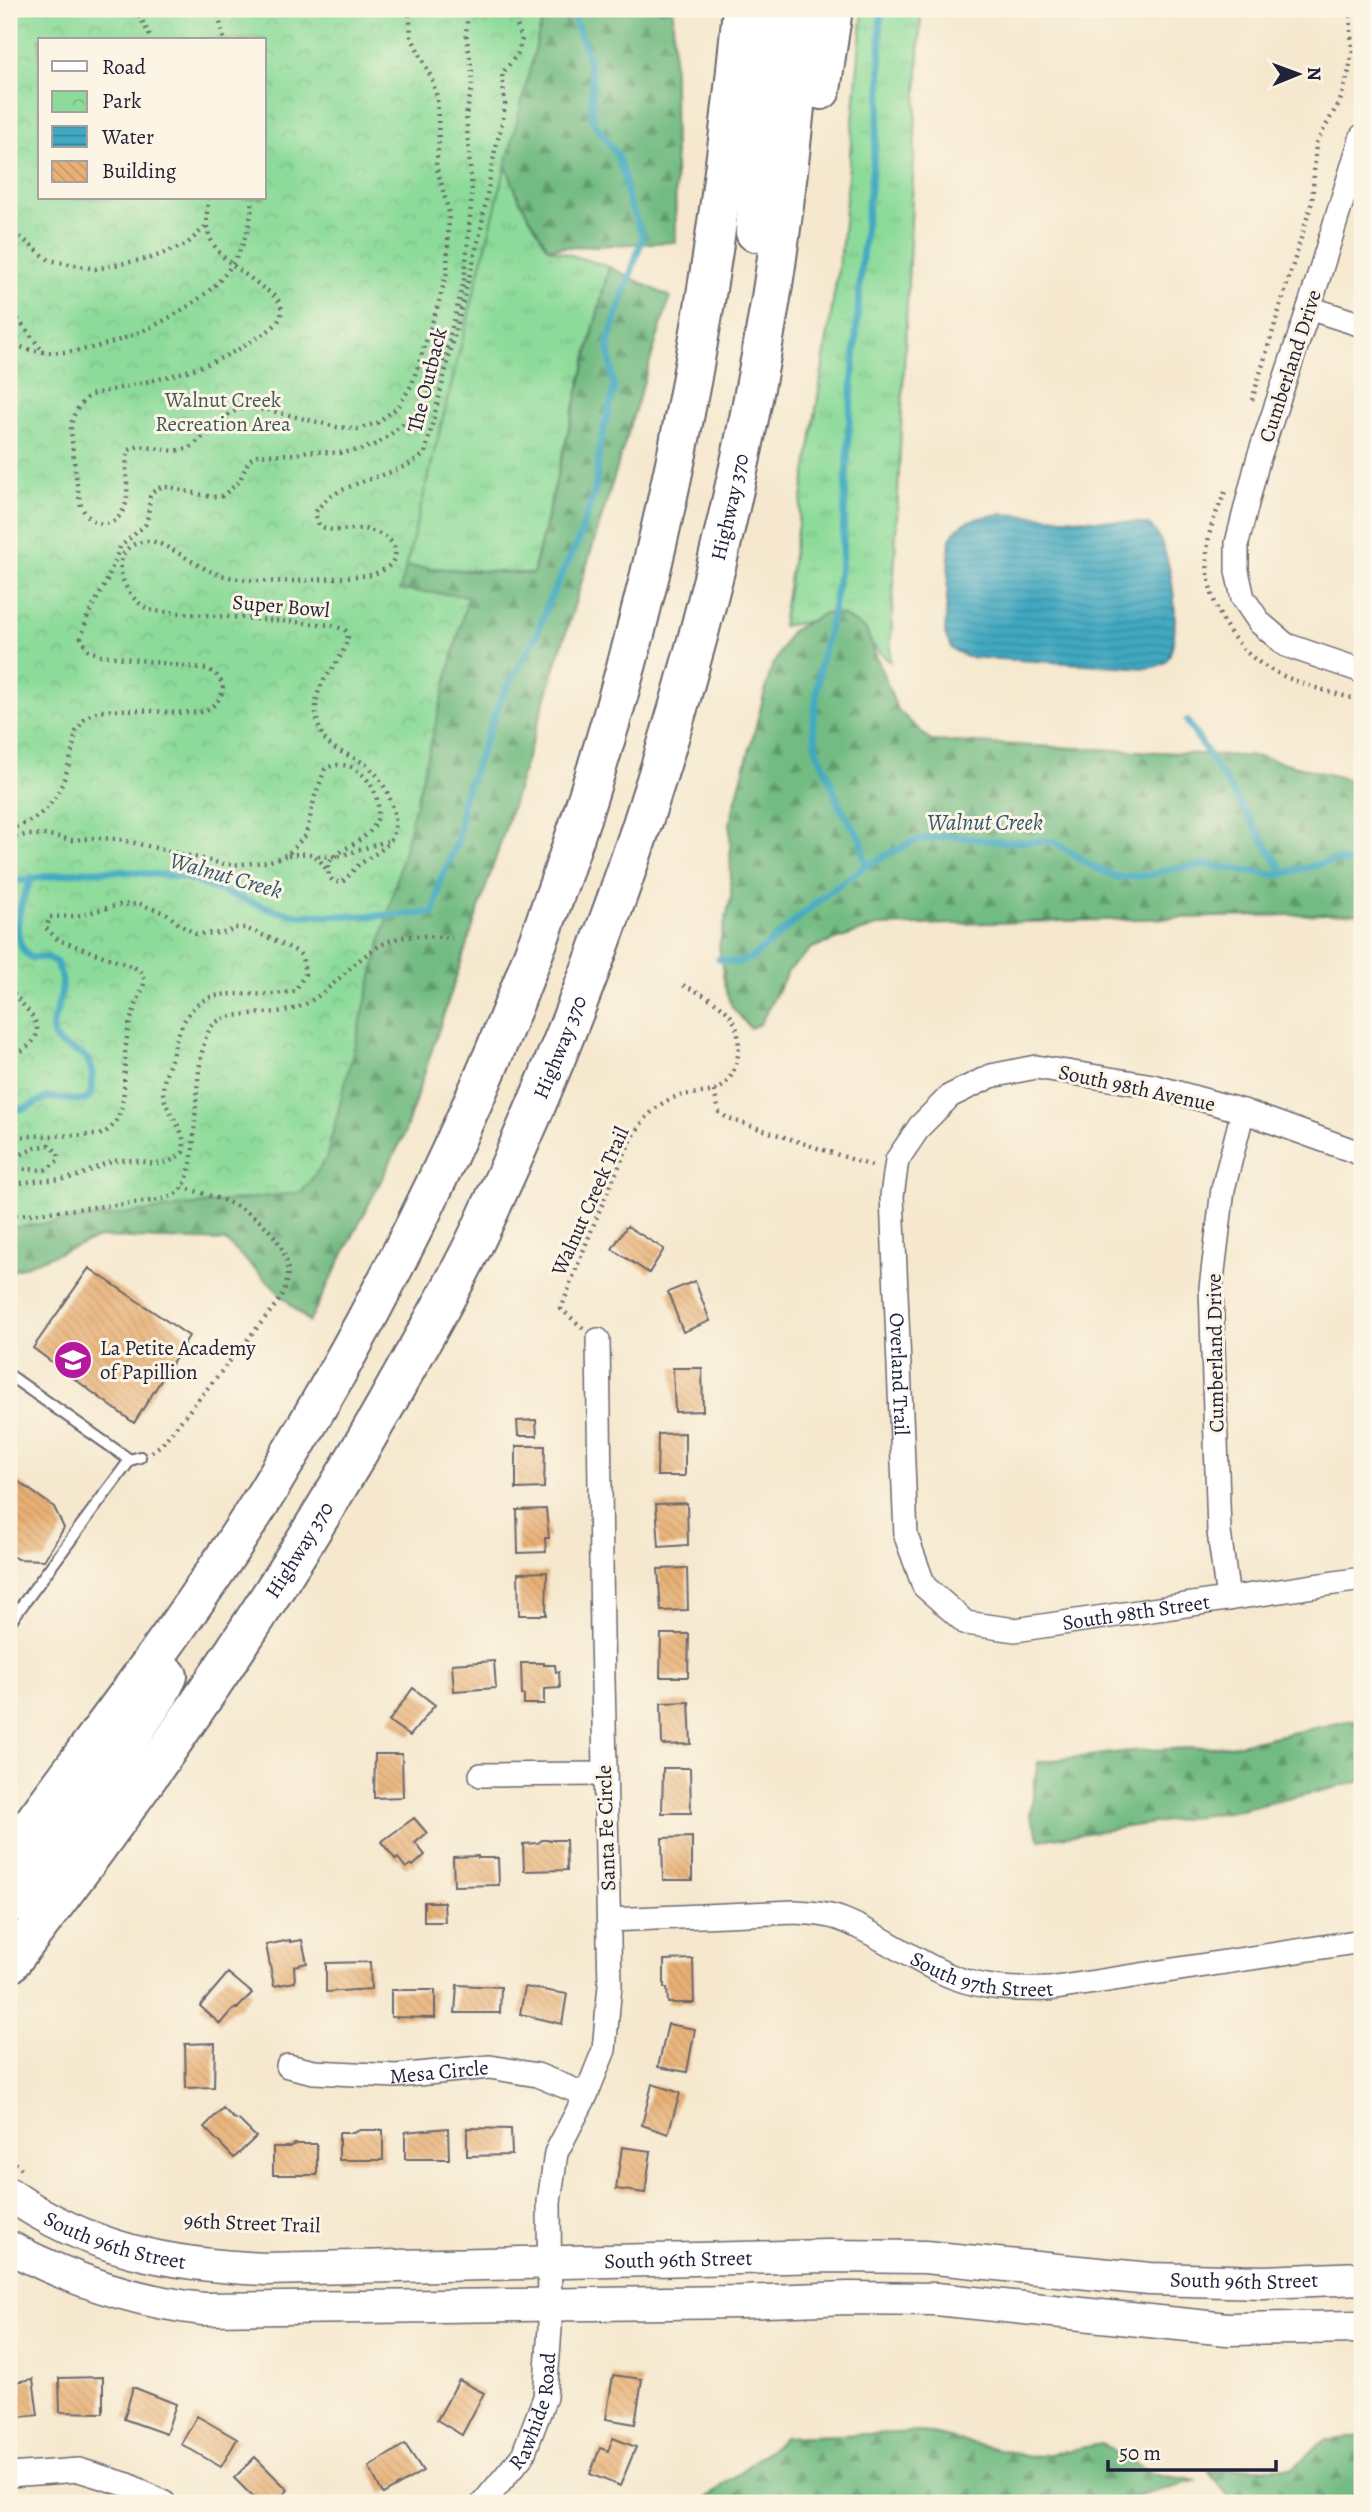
<svg xmlns="http://www.w3.org/2000/svg" width="1371" height="2512" viewBox="0 0 1371 2512" font-family="Alegreya,serif">
<style>
.grass{fill:url(#grass-tufts);stroke:#587e6a;stroke-width:2;fill-rule:evenodd}
.forest{fill:url(#forest-firs);stroke:#4a6e5e;stroke-width:2}
.park{fill:url(#park-crowns);stroke:#587e6a;stroke-width:2;fill-rule:evenodd}
.water{fill:url(#water-rules);stroke:#32667e;stroke-width:2}
.lines{fill:none;stroke-linecap:round;stroke-linejoin:round}
.stream{stroke:#41a9c1;stroke-width:7}
.building{fill:url(#building-back-hatch)}
.lane-casing{stroke:#6c676e;stroke-width:14}
.street-casing{stroke:#6c676e;stroke-width:26}
.secondary-casing{stroke:#6c676e;stroke-width:35}
.highway-casing{stroke:#6c676e;stroke-width:42}
.path{stroke:#6c676e;stroke-width:4.5;stroke-dasharray:2 5;stroke-linecap:butt}
.lane{stroke:#fff;stroke-width:10}
.street{stroke:#fff;stroke-width:23}
.secondary{stroke:#fff;stroke-width:32}
.highway{stroke:#fff;stroke-width:38}
.labels{text-anchor:middle;stroke-width:6;stroke-linejoin:round;paint-order:stroke}
.street-label{font-size:21px;fill:#22223b;stroke:#fcf5e5}
.park-label{font-size:21px;fill:#425a58;stroke:#fcf5e5}
.poi-label{font-size:21px;fill:#22223b;stroke:#fcf5e5;text-anchor:start}
.water-label{font-size:23px;font-style:italic;fill:#2e5871;stroke:#fcf5e5}
</style>
<defs>
<pattern id="grass-tufts" width="24" height="20" patternUnits="userSpaceOnUse" patternTransform="scale(1.75)"><rect width="24" height="20" fill="#8ddb9a"/><path d="M3 7l-1-3M5 7V3M7 7l1-3M15 17l-1-3M17 17v-4M19 17l1-3" fill="none" stroke="#79bc86"/></pattern>
<pattern id="forest-firs" width="22" height="20" patternUnits="userSpaceOnUse" patternTransform="scale(1.75)"><rect width="22" height="20" fill="#72bb82"/><path d="M5 1l3.5 6h-7zM16 11l3.5 6h-7z" fill="#5d986c"/></pattern>
<pattern id="park-crowns" width="20" height="18" patternUnits="userSpaceOnUse" patternTransform="scale(1.75)"><rect width="20" height="18" fill="#8ddb9a"/><path d="M2 6a3 3 0 1 1 6 0M12 15a3 3 0 1 1 6 0" fill="none" stroke="#79bc86"/></pattern>
<pattern id="water-rules" width="6" height="5" patternUnits="userSpaceOnUse" patternTransform="scale(1.75)"><rect width="6" height="5" fill="#41a9c1"/><path d="M0 2.5h6" fill="none" stroke="#36899e"/></pattern>
<pattern id="building-back-hatch" width="6" height="6" patternUnits="userSpaceOnUse" patternTransform="scale(1.75)"><rect width="6" height="6" fill="#e8b075"/><path d="M-1 5l2 2M0 0l6 6M5-1l2 2" fill="none" stroke="#c79766"/></pattern>
</defs>
<rect width="100%" height="100%" fill="#fcf5e5"/>
<filter id="ink" filterUnits="userSpaceOnUse"><feTurbulence type="fractalNoise" baseFrequency=".0143" numOctaves="2"/><feDisplacementMap in="SourceGraphic" scale="14" xChannelSelector="R" yChannelSelector="G"/><feConvolveMatrix kernelMatrix="1 2 1 2 8 2 1 2 1" color-interpolation-filters="sRGB"/></filter>
<filter id="wash" filterUnits="userSpaceOnUse"><feTurbulence type="fractalNoise" baseFrequency=".00686" numOctaves="4" result="noise"/><feDisplacementMap in="SourceGraphic" scale="28" xChannelSelector="R" yChannelSelector="G"/><feGaussianBlur stdDeviation="1.57" result="paint"/><feColorMatrix in="noise" values="0 0 0 0 0 0 0 0 0 0 0 0 0 0 0 0 0 1.4 0 .05"/><feComposite in="paint" operator="in"/></filter>
<g filter="url(#wash)">
<rect width="100%" height="100%" fill="#f5e8ce"/>
<!-- grass -->
<path class="grass" d="M9 9H443L548 248 609 267 533 574 148 552 19 728ZM40 40H264V198H40Z
M863 9H921L890 662 842 616 782 626 842 244Z"/>
<!-- forest -->
<path class="forest" d="M443 9H673L676 242 548 248 520 201Z
M609 267 670 297 499 848 403 1137 309 1322 226 1241 101 1237 9 1272V733L148 552 533 574Z
M825 613 842 615 866 630 897 709 931 741 1262 757 1362 783V913L877 926 812 948 788 971 760 1024 750 1028 732 1007 725 987 719 946 731 897 730 822 771 669 791 631Z
M1362 1718V1781L1240 1810 1040 1840 1030 1815 1038 1762 1131 1751 1230 1746Z
M923 2432 1033 2457 1101 2444 1156 2475 1197 2480 1114 2503H700L785 2437Z
M1362 2436V2503H1329L1326 2501 1315 2503H1234L1209 2472 1251 2468H1293L1324 2441Z"/>
<!-- park -->
<path class="park" d="M9 9H545L400 590 468 596 326 1159 302 1192 9 1228ZM40 40H264V198H40Z"/>
<!-- water -->
<path class="water" d="M1003 514 1140 523C1142 524 1149 525 1150 526 1173 543 1185 645 1164 663 1160 666 1153 667 1148 668L967 657 952 649 945 634 950 538C963 517 980 518 1003 514Z"/>
<g class="lines">
<!-- stream -->
<path class="stream" d="M1187 721 1285 874
M866 866 861 839 839 805 828 774 817 751 813 726 820 665 832 616 842 557 849 427 862 258 881 96 880 25 882 9
M9 882 85 871H119L182 877 273 910 297 915 369 916 434 913 440 881 451 858 458 838 463 799 502 696 537 635 547 605 579 539 595 490 600 445 614 389 608 342 643 236 628 200 624 176 616 153 592 120V78L585 47 571 9
M9 911 12 882
M719 959 736 963 752 958 830 891 866 866 916 840 949 836 1004 842 1053 841 1092 866 1117 877 1150 875 1174 868 1208 865 1277 875 1332 861 1362 863
M9 1111 26 1108 48 1097 84 1101C92 1096 92 1091 92 1082 95 1043 62 1056 54 1036 49 1022 61 1003 62 988 63 980 59 969 56 962L46 957 32 958C6 941 21 900 32 878"/>
</g>
<g id="blocks">
<!-- building -->
<path class="building" d="M627 1226 664 1249 649 1273 612 1249Z
M89 1268 189 1336 134 1423 33 1348Z
M695 1281 710 1321 683 1332 668 1292Z
M673 1368H702L703 1411 675 1412Z
M536 1420 537 1436H518L517 1421Z
M685 1433V1476H657L658 1434Z
M516 1446H545L544 1488 516 1489Z
M9 1475 54 1507 64 1528 44 1560 17 1559 9 1554Z
M687 1503 688 1545 659 1547 656 1504Z
M546 1509 549 1538H545L546 1552 518 1553 517 1510Z
M687 1568 688 1610 661 1611 658 1569Z
M547 1572 546 1615H519L518 1573Z
M661 1634H689L688 1677H660Z
M494 1661 496 1688 454 1691 452 1664Z
M521 1663H544V1665H555L556 1672H559L560 1688 544 1689V1704H524V1695H522Z
M413 1688 435 1705 410 1736 389 1721Z
M689 1702 691 1744 662 1745 661 1703Z
M375 1754H402L403 1797 374 1798Z
M663 1768H690L691 1813H662Z
M414 1818 427 1833 415 1843 425 1855 413 1866 411 1864 406 1868 398 1858 396 1860 381 1842Z
M692 1837V1880H663L662 1838Z
M542 1840H566L567 1870 524 1871 523 1844 538 1843Z
M478 1856V1858H498L499 1885 454 1886 453 1857Z
M424 1902H444L445 1922H424Z
M290 1940V1942L302 1940 307 1963 294 1966 295 1982 274 1986 266 1945Z
M693 1959 694 2003H668L667 1988H664V1960Z
M370 1962 371 1989 326 1992V1963Z
M228 1973 252 1993 237 2009 236 2008 230 2012 220 2024 200 2006Z
M457 1985 501 1987 500 2013H455Z
M525 1987 567 1994 562 2024 520 2014Z
M391 1990H435V2018L391 2017Z
M668 2024 695 2029 687 2072 658 2067Z
M215 2043 214 2087 186 2088 185 2044Z
M652 2084 680 2093 668 2134 642 2125Z
M223 2108 233 2118 239 2120 256 2137 234 2158 204 2127Z
M448 2128 449 2159H405V2132Z
M467 2128 511 2129 512 2155 467 2156Z
M360 2130H383V2160H339V2133H353Z
M295 2144H317V2175H273V2147H289Z
M622 2147 651 2151 645 2193 616 2189Z
M613 2375 642 2379 635 2424 606 2419Z
M103 2377V2413L60 2412 59 2378Z
M33 2379 38 2415 9 2418V2383Z
M459 2380 484 2393 462 2435 437 2420Z
M133 2387 176 2404 166 2434 124 2419Z
M197 2416 237 2439 221 2467 181 2444Z
M613 2438 636 2447 620 2486 590 2474 600 2448 608 2451Z
M405 2444 423 2471 383 2494 369 2467Z
M255 2457 288 2490 275 2503H259L234 2478Z"/>
</g>
</g>
<g filter="url(#ink)">
<use href="#blocks" fill-opacity="0" stroke="#6c676e" stroke-width="2"/>
<g class="lines">
<defs>
<path id="lane" d="M9 1375 130 1460
M9 1623 130 1460 140 1457"/>
<g id="street">
<path d="M1362 136 1309 308 1258 460 1237 543V571L1243 598 1260 623 1286 645 1362 671"/>
<path d="M1309 308 1362 325"/>
<path id="s1" d="M1362 1154 1243 1111 1153 1086 1036 1067 991 1076 950 1096 920 1126 897 1160 892 1196 906 1536 924 1586 966 1623 1015 1630 1362 1579"/>
<path d="M1228 1599 1219 1532 1211 1288 1223 1189 1243 1111"/>
<path d="M481 1775 605 1774"/>
<path id="s2" d="M609 1920 795 1912C811 1913 828 1914 843 1920 881 1935 915 1962 953 1977 984 1989 1016 1990 1049 1989L1362 1941"/>
<path id="s3" d="M288 2066 314 2072 396 2076 490 2067 537 2075 586 2095"/>
<path d="M9 2475 79 2470 128 2485 164 2503"/>
<path id="s4" d="M483 2503 523 2455 545 2397 550 2328 549 2202 556 2153 586 2095 604 2050 610 1985 602 1636 598 1340"/>
</g>
<g id="secondary">
<path id="s5" d="M9 2194C90 2250 169 2265 266 2269L827 2256 925 2257 1150 2279 1264 2282 1362 2278"/>
<path d="M9 2247C71 2280 133 2301 203 2309L742 2302 849 2298 936 2299 1227 2329 1362 2327"/>
</g>
<g id="highway">
<path d="M821 90 833 9"/>
<path d="M755 232 773 9"/>
<path d="M9 1856C96 1736 189 1618 267 1492 362 1337 447 1173 514 1004 641 685 711 350 742 9"/>
<path d="M9 1904 95 1789 159 1694 168 1676"/>
<path id="s6" d="M9 1964C148 1785 276 1599 388 1401 419 1345 453 1289 480 1231 619 935 718 621 771 298 786 202 796 105 804 9"/>
</g>
</defs>
<!-- lane casing -->
<use href="#lane" class="lane-casing"/>
<!-- street casing -->
<use href="#street" class="street-casing"/>
<!-- secondary casing -->
<use href="#secondary" class="secondary-casing"/>
<!-- highway casing -->
<use href="#highway" class="highway-casing"/>
<!-- path -->
<path class="path" d="M136 9 152 40
M217 9 224 40
M208 198C208 206 206 216 207 225 210 255 241 270 262 287 269 292 278 297 281 306 285 322 268 331 257 338 205 373 151 380 90 395 81 403 72 413 71 427 71 437 78 501 82 508 91 525 110 530 121 514 134 496 121 470 129 450L139 446 175 451 190 448 230 413 244 408 268 410 337 427 358 429 377 423 399 406 412 384 438 305 447 272 449 213 436 165 439 141 437 97 431 77 411 36 409 9
M9 228 49 260 95 269 151 258 186 245 207 225
M9 308 42 350
M9 341C63 376 180 323 219 281 242 256 250 230 253 198
M1252 400 1312 202 1316 143 1340 101 1349 71 1352 52 1350 9
M1225 492C1218 509 1210 525 1208 543 1202 591 1225 642 1266 667 1295 684 1331 692 1362 701
M9 829C59 816 67 777 76 732 81 723 86 716 95 713 119 705 171 715 200 712 214 708 223 699 223 684L215 673 207 669 101 655 89 651 81 638 88 615 106 583 120 547 145 525 148 516 150 497 154 491 161 487H168L212 497 222 496 239 482 249 460 258 455 298 454 307 451 339 453 360 450 379 443 396 430 426 402 441 370 464 281 468 241 472 193 466 115 472 88V72L466 33 468 9
M9 839 25 835H49L72 840 91 838 118 839 228 865 267 862 287 855 306 835 315 796 325 769C358 750 390 800 374 826 364 842 342 847 328 863L329 877 333 881 341 883C349 877 353 869 360 864 371 856 387 849 393 836 401 816 385 781 370 768 351 751 326 755 318 724 307 679 343 670 348 635L345 630 332 625 154 611C121 602 102 544 148 541 164 540 200 570 221 575 266 588 324 578 371 575 381 571 393 567 395 555 399 540 374 529 361 529 345 528 333 534 319 525L315 513C334 479 401 478 425 453L480 234 495 150 503 119 505 104 502 74 518 53 522 39C518 29 513 19 520 9
M288 855C310 853 313 850 327 870
M318 856 337 857 387 841
M9 988C33 1018 58 1034 9 1058
M714 1091 719 1112 727 1118 875 1167
M9 1139 25 1136 99 1135C129 1124 123 1084 125 1058 125 1048 127 1037 129 1026 133 1009 141 996 145 980L141 972 134 967 58 940 46 928 50 917 76 916 119 905 140 904 167 914 180 925 196 934 225 933 235 928H245L272 939 298 952 302 956 305 974 295 991C233 1004 194 969 173 1052 170 1067 160 1082 164 1098 170 1119 187 1129 183 1152 161 1173 146 1159 121 1160 103 1161 90 1173 74 1177 52 1182 30 1178 9 1187
M9 1160 35 1148 49 1145 58 1153V1161L45 1170 9 1168
M9 1216 153 1201C164 1199 174 1197 182 1188 187 1181 189 1171 191 1163 197 1132 194 1048 212 1026 226 1009 276 1017 299 1007 337 991 358 948 399 938 417 934 435 937 452 938
M583 1328 561 1309C578 1264 595 1219 615 1175 623 1158 630 1139 642 1123 654 1107 669 1096 690 1094 698 1093 709 1093 716 1090 740 1080 746 1033 729 1014 716 1000 697 991 680 984
M152 1452 162 1444 274 1307C304 1270 280 1232 244 1210 225 1199 203 1194 183 1187
M9 2159 22 2169"/>
<!-- lane -->
<use href="#lane" class="lane"/>
<!-- street -->
<use href="#street" class="street"/>
<!-- secondary -->
<use href="#secondary" class="secondary"/>
<!-- highway -->
<use href="#highway" class="highway"/>
</g>
</g>
<!-- icons -->
<defs>
<symbol id="school-disc" viewBox="-11 -11 22 22"><circle r="9.5" fill="#b5179e" stroke="#fcf5e5"/><path d="M0-5L7-2L0 1L-7-2ZM-4 1L0 2.5L4 1V4Q0 6-4 4Z" fill="#fff"/></symbol>
</defs>
<g fill-rule="evenodd">
<use href="#school-disc" x="51" y="1338" width="44" height="44"/>
</g>
<g class="labels">
<!-- street labels -->
<g class="street-label">
<text transform="translate(1290 366) rotate(-72)" y="7">Cumberland Drive</text>
<text transform="translate(427 380) rotate(-76)" y="7">The Outback</text>
<text dy="7" stroke="none"><textPath href="#s6" startOffset="1640">Highway 370</textPath></text>
<text transform="translate(281 606) rotate(5)" y="7">Super Bowl</text>
<text dy="7" stroke="none"><textPath href="#s6" startOffset="1073">Highway 370</textPath></text>
<text transform="translate(1137 1088) rotate(12)" y="7">South 98th Avenue</text>
<text transform="translate(590 1201) rotate(-66)" y="7">Walnut Creek Trail</text>
<text transform="translate(1215 1353) rotate(-91)" y="7">Cumberland Drive</text>
<text dy="7" stroke="none"><textPath href="#s1" startOffset="728">Overland Trail</textPath></text>
<text dy="7" stroke="none"><textPath href="#s6" startOffset="506">Highway 370</textPath></text>
<text dy="7" stroke="none"><textPath href="#s1" startOffset="1171">South 98th Street</textPath></text>
<text transform="translate(606 1828) rotate(-92)" y="7">Santa Fe Circle</text>
<text dy="7" stroke="none"><textPath href="#s2" startOffset="387">South 97th Street</textPath></text>
<text dy="7" stroke="none"><textPath href="#s3" startOffset="152">Mesa Circle</textPath></text>
<text transform="translate(252 2223) rotate(2)" y="7">96th Street Trail</text>
<text dy="7" stroke="none"><textPath href="#s5" startOffset="117">South 96th Street</textPath></text>
<text dy="7" stroke="none"><textPath href="#s5" startOffset="684">South 96th Street</textPath></text>
<text dy="7" stroke="none"><textPath href="#s5" startOffset="1251">South 96th Street</textPath></text>
<text dy="7" stroke="none"><textPath href="#s4" startOffset="108">Rawhide Road</textPath></text>
</g>
<!-- park labels -->
<g class="park-label">
<text x="223" y="407">Walnut Creek<tspan x="223" dy="24">Recreation Area</tspan></text>
</g>
<!-- poi labels -->
<g class="poi-label">
<text x="100" y="1355">La Petite Academy<tspan x="100" dy="24">of Papillion</tspan></text>
</g>
<!-- water labels -->
<g class="water-label">
<text x="985" y="830">Walnut Creek</text>
<text transform="translate(226 875) rotate(16)" y="8">Walnut Creek</text>
</g>
</g>
<!-- margin -->
<rect width="1371" height="2512" fill="none" stroke="#fcf5e5" stroke-width="35"/>
<!-- legend -->
<rect x="38" y="38" width="228" height="161" fill="#fcf5e5" stroke="#a5a1a1" stroke-width="2"/>
<rect x="52" y="61" width="35" height="10" fill="#ffffff" stroke="#a5a1a1" stroke-width="2"/>
<text x="102" y="74" font-size="21" fill="#22223b">Road</text>
<rect x="52" y="91" width="35" height="21" fill="url(#park-crowns)" stroke="#a5a1a1" stroke-width="2"/>
<text x="102" y="108" font-size="21" fill="#22223b">Park</text>
<rect x="52" y="126" width="35" height="21" fill="url(#water-rules)" stroke="#a5a1a1" stroke-width="2"/>
<text x="102" y="144" font-size="21" fill="#22223b">Water</text>
<rect x="52" y="161" width="35" height="21" fill="url(#building-back-hatch)" stroke="#a5a1a1" stroke-width="2"/>
<text x="102" y="178" font-size="21" fill="#22223b">Building</text>
<!-- north arrow -->
<g transform="translate(1298 74) rotate(89)" stroke="#fcf5e5" stroke-width="5" paint-order="stroke">
<path d="M0-5L12 26L0 18L-12 26Z" fill="#22223b"/>
<text y="-10" font-size="19" font-weight="bold" text-anchor="middle" fill="#22223b">N</text>
</g>
<!-- scale -->
<path d="M1108 2460v10h168v-10" fill="none" stroke="#22223b" stroke-width="3.5"/>
<text x="1119" y="2460" font-size="21" fill="#22223b" stroke="#fcf5e5" stroke-width="5" paint-order="stroke">50 m</text>
</svg>
